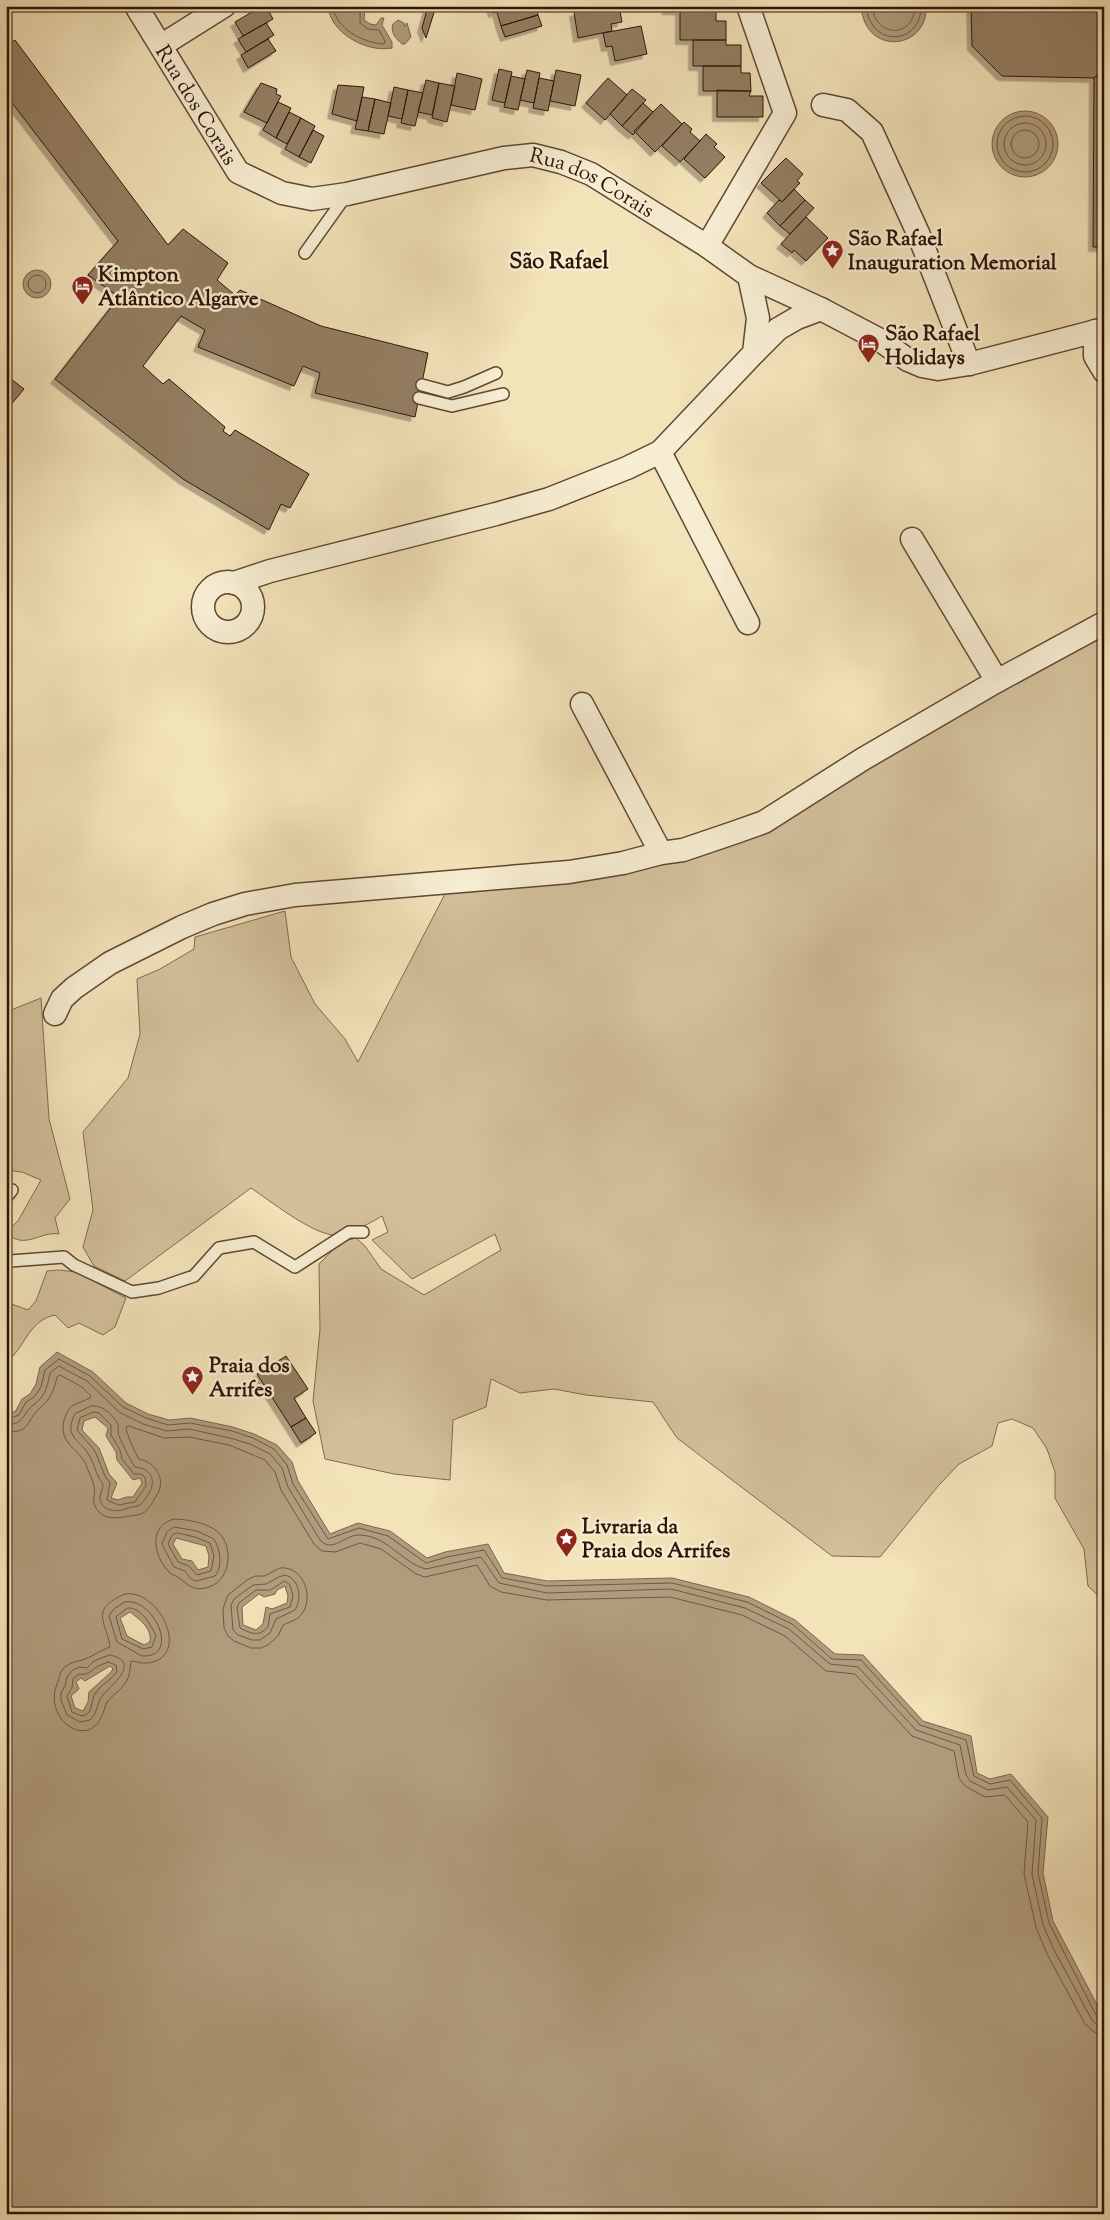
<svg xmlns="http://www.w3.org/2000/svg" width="1110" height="2220" viewBox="0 0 1110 2220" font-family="'Sorts Mill Goudy',serif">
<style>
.green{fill:#d2c09b;stroke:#806a51}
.water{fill:#b09c7c;stroke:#7c654d;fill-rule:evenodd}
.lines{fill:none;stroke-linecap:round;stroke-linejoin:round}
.shore{stroke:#6f5842;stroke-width:1}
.building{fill:#947f64;stroke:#2e1307;filter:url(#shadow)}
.service-casing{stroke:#5f4734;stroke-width:14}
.minor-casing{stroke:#5f4734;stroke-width:25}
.service{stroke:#f7edd2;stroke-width:11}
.minor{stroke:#f7edd2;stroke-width:22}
.labels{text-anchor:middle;stroke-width:5;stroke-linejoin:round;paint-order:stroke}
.street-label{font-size:21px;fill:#2e1307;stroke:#f7edd2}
.poi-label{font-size:21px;font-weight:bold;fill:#2e1307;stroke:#f7edd2;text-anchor:start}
.neighbourhood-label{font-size:22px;font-weight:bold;fill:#2e1307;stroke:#f7edd2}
</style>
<defs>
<filter id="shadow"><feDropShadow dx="-4.5" dy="4.5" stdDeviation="0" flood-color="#0004"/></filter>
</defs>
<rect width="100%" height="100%" fill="#f3e3b9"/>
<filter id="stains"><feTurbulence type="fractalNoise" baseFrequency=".004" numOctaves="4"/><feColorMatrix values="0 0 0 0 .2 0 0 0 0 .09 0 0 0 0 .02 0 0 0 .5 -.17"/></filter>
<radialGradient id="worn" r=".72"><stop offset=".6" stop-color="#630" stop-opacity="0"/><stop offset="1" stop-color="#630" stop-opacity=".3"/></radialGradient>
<!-- green -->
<path class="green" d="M1104 634V1601L1088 1586 1084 1549 1055 1498V1472L1047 1449 1033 1428 1012 1419 998 1423 992 1446 959 1464 939 1485 880 1557 832 1556 677 1438 653 1402 586 1395 554 1389 520 1393 491 1379 486 1407 453 1420 450 1480 394 1474 325 1459 313 1401 320 1329 319 1264 341 1242 356 1238 365 1246 381 1269 424 1295 501 1250 495 1234 412 1279 372 1240 388 1232 382 1216C371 1223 344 1237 332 1235 308 1231 272 1202 251 1188L125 1281 94 1266 83 1247 93 1210 83 1132 128 1078 140 1034 137 979 160 969 194 949 195 937 285 911 291 957 315 1004 345 1039 358 1062 446 892 627 871 868 764Z
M41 998 49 1119 70 1199 55 1218 59 1234C43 1231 27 1247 12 1237L9 1229 18 1221 41 1180 22 1172 6 1170V1012Z
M59 1270 76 1272 126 1298 115 1327 103 1335 79 1323 68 1328 55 1315C31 1320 27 1341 12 1357H6V1302L28 1310 36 1301 47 1271Z"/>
<!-- water -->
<path class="water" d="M328 6H365L364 20 370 24 376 25 381 18H384L382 25 392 42V48C367 53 330 33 328 6Z
M861 6H926C929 49 865 58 861 6Z
M398 20 404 23 405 27 407 23 411 37 405 44H402C396 39 390 32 393 24Z
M992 144a33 33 0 1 1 66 0a33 33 0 1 1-66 0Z
M23 284a14 14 0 1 1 28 0a14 14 0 1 1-28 0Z
M57 1352 93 1372 126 1403 148 1414 169 1420 190 1418 233 1427 254 1434 277 1445 292 1462 298 1481 330 1534 358 1523 390 1531 427 1558 445 1552 488 1544 504 1573 547 1581 672 1578 749 1597 795 1620 835 1654 863 1655 923 1721 971 1736 977 1773 990 1779 1011 1774 1048 1817 1043 1873 1053 1921 1104 2018V2214H6V1411L15 1412 22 1399 30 1394 36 1384 40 1367ZM95 1417 108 1428 106 1436 116 1452 117 1460 133 1480 140 1478 142 1483 133 1497H126L118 1500 111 1498 117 1483 109 1474 99 1448 82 1430 84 1421ZM176 1538 206 1546 209 1556 208 1567 198 1570 192 1561 182 1559 173 1544ZM285 1586 288 1596 287 1603 272 1609 266 1607 263 1624 256 1630 243 1625 242 1607 259 1594 264 1597 275 1594 277 1590ZM130 1612C140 1620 152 1628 150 1642L144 1645 127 1636 120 1618ZM110 1666 113 1669 111 1672 89 1692 88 1702 83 1711 75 1708 71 1696 79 1689 76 1682 81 1678 85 1681Z"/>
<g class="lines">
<!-- shore -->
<path class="shore" d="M333 6C335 29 364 43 384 44L385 41 379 30 368 29 360 23V6
M866 6C870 49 922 45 921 6
M872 6C875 39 915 38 915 6
M997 144a28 28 0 1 1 56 0a28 28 0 1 1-56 0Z
M1004 144a21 21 0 1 1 42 0a21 21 0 1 1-42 0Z
M1011 144a14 14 0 1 1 28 0a14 14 0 1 1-28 0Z
M28 284a9 9 0 1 1 18 0a9 9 0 1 1-18 0Z
M91 1406C100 1404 115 1415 118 1425 119 1429 117 1432 119 1436 123 1445 130 1460 135 1467 150 1468 157 1480 149 1493 139 1509 141 1504 125 1509 115 1513 99 1510 100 1496 101 1493 103 1487 103 1485 102 1482 100 1480 99 1478 95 1471 94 1463 90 1457 82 1440 62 1438 75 1414Z
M94 1412 99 1413 111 1425V1435L120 1450 122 1459 134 1474H141L145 1477 146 1486 135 1502 118 1505 107 1500 110 1483 105 1476 95 1451 77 1430 80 1418Z
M6 1417 11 1418 19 1415 26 1402 34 1397 41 1387 45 1370 59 1359 90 1376 123 1407 146 1418 168 1425 190 1423 232 1431 253 1438 274 1449 287 1465 293 1484 328 1539 359 1528 388 1536 426 1563 447 1557 484 1550 502 1578 547 1586 672 1583 747 1602 792 1624 832 1659 861 1660 920 1725 966 1740 974 1776 990 1784 1010 1780 1042 1818 1038 1873 1049 1923 1097 2017 1104 2020
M6 1424C22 1426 22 1416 31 1407 31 1406 37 1403 37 1402 46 1395 48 1383 50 1373L59 1366 87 1381 119 1412 143 1424 167 1431 189 1429 230 1438 250 1444 270 1454 282 1468 288 1487 320 1540C333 1554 345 1534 360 1535 388 1536 402 1563 426 1569L481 1557 499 1583 547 1593 671 1589 745 1608 789 1629 830 1664 858 1667 916 1730 960 1745 966 1775 970 1781 988 1790 1007 1787 1036 1820 1032 1874 1043 1925 1054 1950 1092 2020 1097 2025 1104 2026
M6 1431C30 1434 26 1422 37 1411 49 1401 54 1392 57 1377L60 1375 82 1387 91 1396 90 1398C84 1401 77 1403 72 1406 63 1414 60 1432 67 1441 73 1450 82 1455 86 1465 88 1471 93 1480 94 1486 96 1494 91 1500 96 1508 104 1521 118 1518 130 1516 136 1515 140 1515 145 1512 150 1507 154 1500 158 1493 166 1477 154 1462 139 1459 135 1453 126 1433 126 1427L129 1426 164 1438 189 1437 229 1445 265 1460 275 1472 281 1490 314 1544 322 1551 335 1552 360 1543 381 1549 416 1574 425 1577 477 1565 490 1586 501 1592 547 1600 670 1597 742 1615 785 1636 826 1671 855 1674 912 1736 954 1751 959 1778 965 1786 985 1797 1005 1795 1028 1822 1024 1874 1036 1927 1047 1954 1085 2024 1094 2032 1104 2034
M174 1519C186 1519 208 1523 218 1532 234 1546 231 1580 209 1587 197 1591 191 1588 182 1580 178 1576 173 1576 169 1572 154 1557 147 1526 174 1519Z
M174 1527 197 1531 214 1539C220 1549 223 1566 215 1576L196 1581 191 1579 185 1571 174 1567 162 1544 167 1532Z
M178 1533 195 1537 210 1543 214 1556 211 1571 197 1575 189 1566 178 1562 168 1544 172 1535Z
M280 1568C304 1565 315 1599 301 1615 296 1621 289 1622 283 1625L278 1636 268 1645 261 1648H251L234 1641 228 1636 224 1628 223 1609 228 1595 247 1580 255 1576H264Z
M285 1575C300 1579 302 1598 295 1610L276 1619 270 1633 260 1640H252L238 1635 233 1630 231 1605 234 1599 253 1585 266 1584 279 1577Z
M285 1581 290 1585 293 1596 290 1607 270 1614 268 1627C258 1637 252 1634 240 1628L237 1608 239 1603 256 1590H270Z
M125 1594C159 1588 193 1658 147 1663 141 1664 136 1661 131 1661 129 1678 129 1681 115 1694 113 1696 109 1699 107 1702 104 1709 103 1716 98 1723 80 1745 44 1716 57 1684 60 1678 59 1672 65 1667 71 1662 75 1662 82 1660 90 1658 101 1650 110 1647 107 1622 88 1610 125 1594Z
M125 1602C153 1596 182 1658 142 1656L117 1642 109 1616 114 1609Z
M128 1608C141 1607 151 1625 156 1636L152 1647 143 1649 122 1639 116 1617Z
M110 1655C143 1662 110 1686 102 1696 97 1702 98 1713 90 1720L80 1722 67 1715 61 1700V1693L65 1686 67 1677 73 1670 79 1667 87 1668 94 1661Z
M108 1662 116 1665 117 1671C112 1680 100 1685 95 1694 90 1702 94 1714 82 1716L72 1712 67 1696 72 1688 73 1679 79 1674C89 1675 88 1673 95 1668 99 1665 104 1664 108 1662Z"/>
</g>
<!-- building -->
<path class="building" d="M262 6H266L273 19 243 36 235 22Z
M428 6H436L426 38 422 28Z
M491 6H515L493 13Z
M515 6H536L538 15 501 26 497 12Z
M582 6H605L582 10Z
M605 6H619L622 22 611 24 612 31 578 38 574 12Z
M667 6H702L701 11 666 10Z
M971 6H1104V69L1094 78 1002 76 972 46Z
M680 11H716V21H726V40H680Z
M538 15 542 26 505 37 501 26Z
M266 23 274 35 246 52 238 39Z
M641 26 647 54 615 61 612 46 606 47 603 33Z
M268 39 276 51 248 68 241 55Z
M15 40 168 245 183 229 228 263 217 280 235 295 240 290 321 326 428 353 415 417 315 393 320 373 303 366 294 386 198 347 205 330 181 316 143 366 163 384 169 379 225 427 223 431 230 436 235 430 309 474 290 508 281 504 269 530 183 479 55 379 119 297 88 275 118 241 6 95V46Z
M693 40H726V45H741V66H693Z
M703 66H741V73H750L751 91H703Z
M499 69 512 72 505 103 492 100Z
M1104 69V247H1093L1094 78Z
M527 70 540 73 534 103 520 100Z
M556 70 581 75 575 106 550 101Z
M457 73 482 79 475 110 451 105Z
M511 76 525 79 518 110 504 107Z
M539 78 554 81 548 111 533 108Z
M608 78 627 95 605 120 586 103Z
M426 80 439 83 432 115 418 112Z
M261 83 277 89 276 94 281 96 267 123 244 112Z
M439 83 455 86 447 122 432 118Z
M338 85 364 87 357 121 332 114Z
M394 87 408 90 402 119 388 116Z
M632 89 646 100 622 126 610 114Z
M408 90 423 93 415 126 401 123Z
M717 90 751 91 749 96H763V117H717Z
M362 97 375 99 368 131 355 129Z
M375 99 391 103 384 134 368 131Z
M278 102 291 108 276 138 263 130Z
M643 103 653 112 633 135 622 126Z
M661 104 682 124 655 152 634 131Z
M289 112 301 118 287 144 276 138Z
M301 118 315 126 299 157 285 149Z
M684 122 692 129 690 132 700 141 680 162 662 146Z
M313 130 324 136 311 163 299 157Z
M706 134 717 144 714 147 725 157 705 178 684 159Z
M786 158 803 174 797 181 800 183 782 202 761 183Z
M794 189 805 200 780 226 767 213 779 200 782 202Z
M805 200 814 208 790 234 780 226Z
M806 217 828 238 806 261 794 250 792 253 781 244Z
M11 379 24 389 9 407 6 405V385Z
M286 1356 308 1389 294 1398 306 1418 291 1427 257 1374Z
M306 1418 316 1433 301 1443 291 1427Z"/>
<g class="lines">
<defs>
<path id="service" d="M305 253 347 194
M422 385 448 392 464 387 496 373
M419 398 452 406 503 394
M6 1198 12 1190
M6 1258 10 1261 64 1257 74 1265 132 1292 159 1288 194 1276 219 1248 254 1242 295 1267 349 1232H363"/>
<g id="minor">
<path id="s1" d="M136 6 238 172 282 193 312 199 347 194 504 158 533 155 561 162 591 174 707 246 749 276 821 309 880 340 908 360 922 366 938 369 969 364 1104 329"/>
<path d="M162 45 224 6"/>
<path d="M823 105 847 110 872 132 918 233 969 364"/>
<path d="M707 246 785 113 748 6"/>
<path d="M1095 331V356L1104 371"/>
<path d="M754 353 778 329 797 318 821 309"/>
<path d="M660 452 748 623"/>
<path d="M912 539 997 681 1104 623"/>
<circle cx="228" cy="607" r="25"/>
<path d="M234 583 270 571 496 514 549 499 627 468 660 452 754 353 758 318 749 276"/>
<path d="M582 704 661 853"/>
<path d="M55 1014 62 999 74 988 110 963 182 927 213 914 245 904 295 895 569 872 623 863 661 853 683 850 736 832 764 822 863 759 997 681"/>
</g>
</defs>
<!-- service casing -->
<use href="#service" class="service-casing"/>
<!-- minor casing -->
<use href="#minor" class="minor-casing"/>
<!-- service -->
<use href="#service" class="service"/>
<!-- minor -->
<use href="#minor" class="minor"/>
</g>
<!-- icons -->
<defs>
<symbol id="sight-pin" viewBox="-11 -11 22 30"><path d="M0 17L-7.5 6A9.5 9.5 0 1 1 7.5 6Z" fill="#8f2418" stroke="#f7edd2"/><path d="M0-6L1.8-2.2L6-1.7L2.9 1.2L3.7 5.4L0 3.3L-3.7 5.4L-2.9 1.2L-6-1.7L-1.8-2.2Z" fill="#fff"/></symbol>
<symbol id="hotel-pin" viewBox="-11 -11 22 30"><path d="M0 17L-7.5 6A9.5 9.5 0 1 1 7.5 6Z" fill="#8f2418" stroke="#f7edd2"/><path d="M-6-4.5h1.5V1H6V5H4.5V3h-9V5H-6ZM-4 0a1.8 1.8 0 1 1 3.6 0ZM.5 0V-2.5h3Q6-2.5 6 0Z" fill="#fff"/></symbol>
</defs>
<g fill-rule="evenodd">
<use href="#sight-pin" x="820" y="238" width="25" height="34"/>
<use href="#hotel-pin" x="70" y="274" width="25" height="34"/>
<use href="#hotel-pin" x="856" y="332" width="25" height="34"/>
<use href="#sight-pin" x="180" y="1364" width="25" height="34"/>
<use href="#sight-pin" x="554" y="1526" width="25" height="34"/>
</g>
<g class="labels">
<!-- street labels -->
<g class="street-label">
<text dy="7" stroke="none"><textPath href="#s1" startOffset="116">Rua dos Corais</textPath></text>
<text dy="7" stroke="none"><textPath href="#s1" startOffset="565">Rua dos Corais</textPath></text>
</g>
<!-- poi labels -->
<g class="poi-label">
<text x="848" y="245">São Rafael<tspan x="848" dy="24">Inauguration Memorial</tspan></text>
<text x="98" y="281">Kimpton<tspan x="98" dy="24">Atlântico Algarve</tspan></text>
<text x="885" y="340">São Rafael<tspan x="885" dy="24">Holidays</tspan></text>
<text x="209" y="1372">Praia dos<tspan x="209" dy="24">Arrifes</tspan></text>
<text x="582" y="1533">Livraria da<tspan x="582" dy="24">Praia dos Arrifes</tspan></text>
</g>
<!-- neighbourhood labels -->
<g class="neighbourhood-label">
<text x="559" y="268">São Rafael</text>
</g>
</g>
<!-- margin -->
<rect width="1110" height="2220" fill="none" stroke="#f3e3b9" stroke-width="25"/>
<rect x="8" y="8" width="1095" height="2205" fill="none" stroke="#2e1307" stroke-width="2.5"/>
<rect x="12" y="12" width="1085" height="2195" fill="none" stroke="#2e1307"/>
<rect width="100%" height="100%" filter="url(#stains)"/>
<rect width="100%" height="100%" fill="url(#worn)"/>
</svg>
